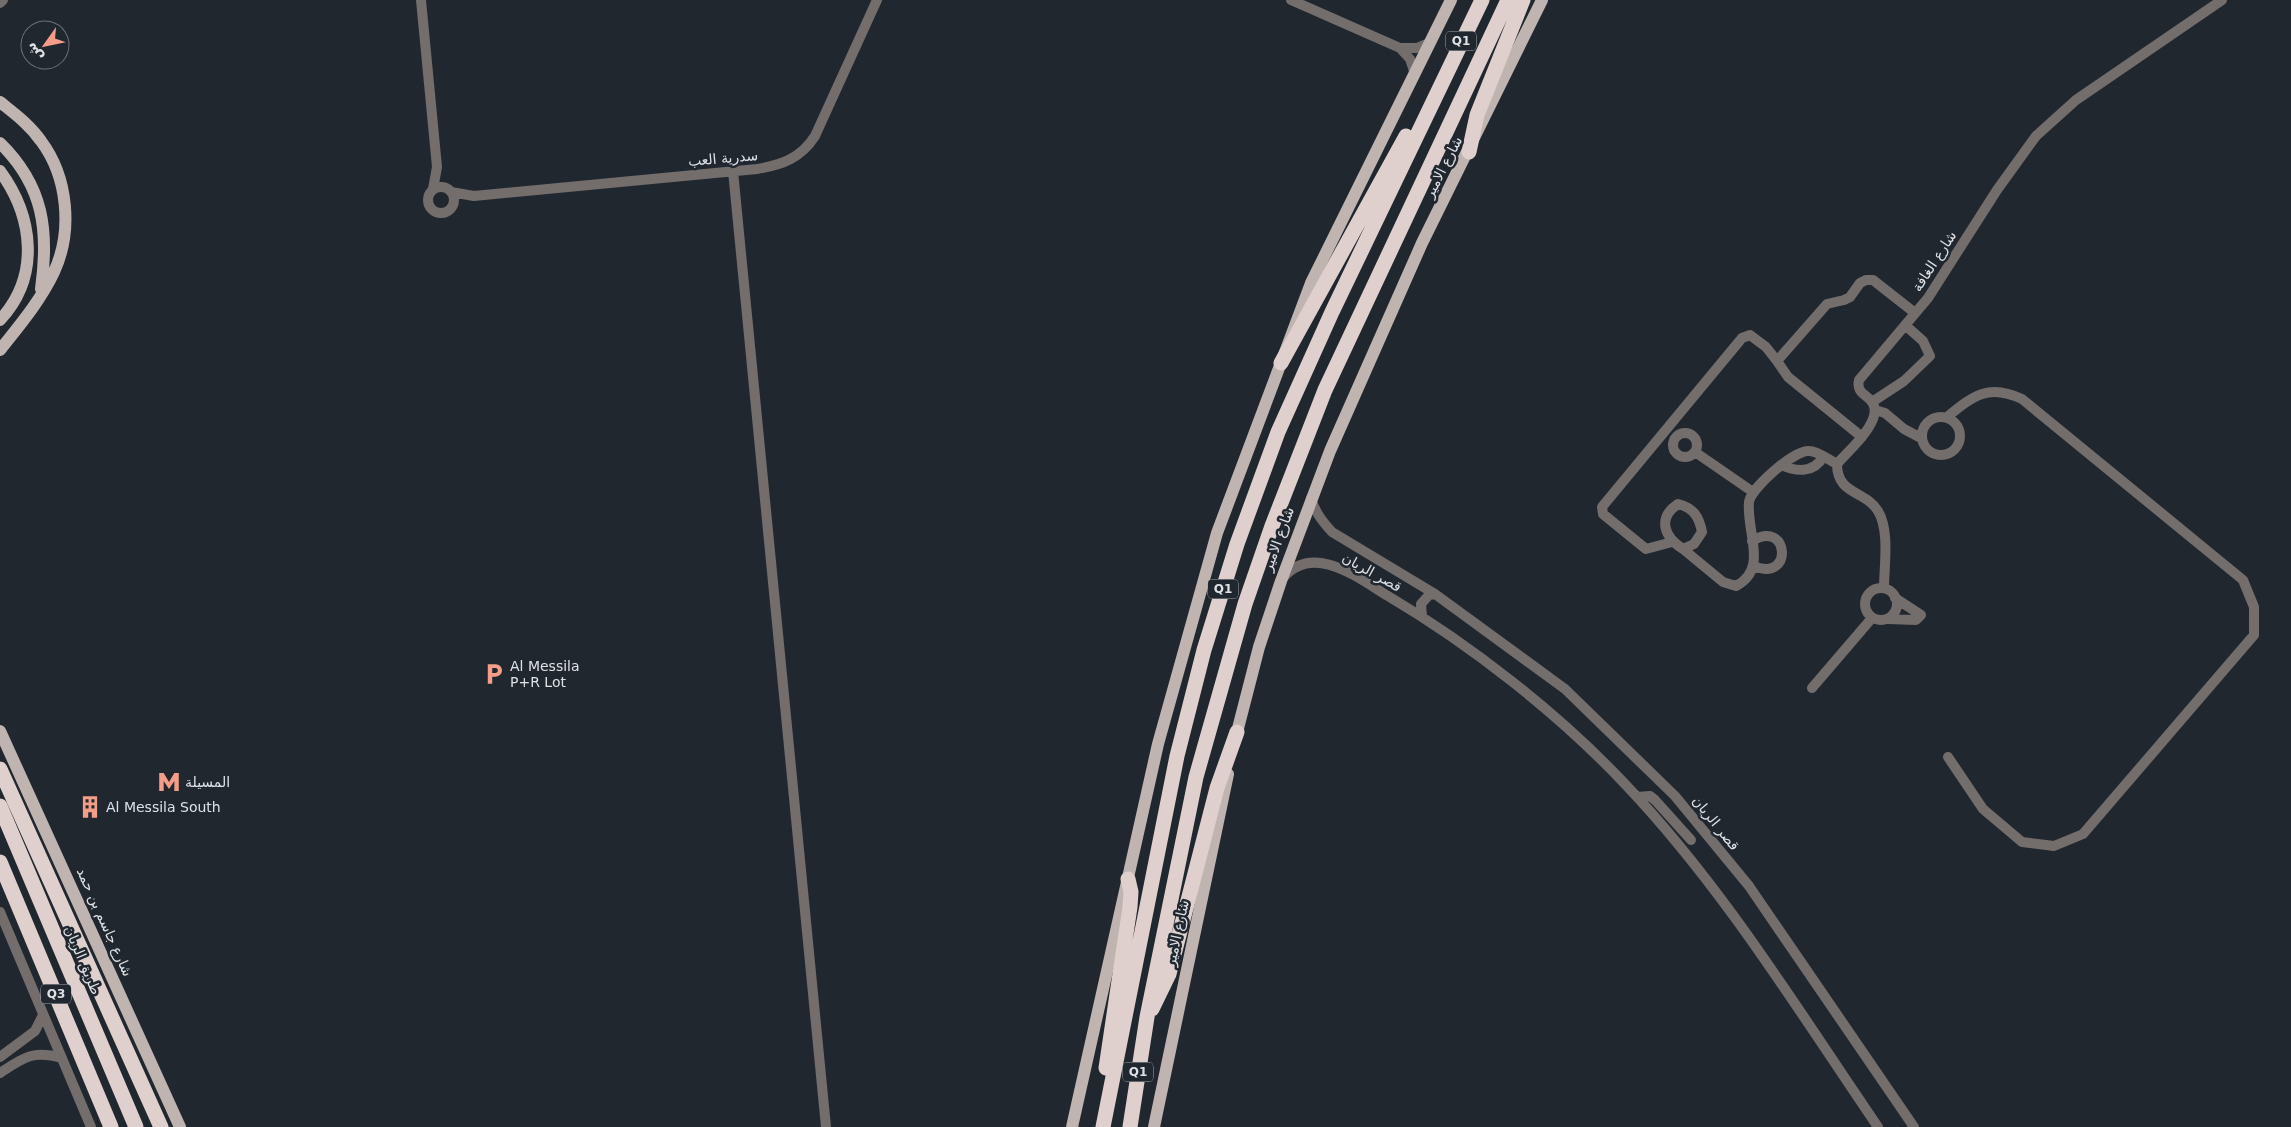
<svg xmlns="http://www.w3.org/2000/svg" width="2291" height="1127" viewBox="0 0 2291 1127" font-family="'DejaVu Sans','Noto Sans Arabic',sans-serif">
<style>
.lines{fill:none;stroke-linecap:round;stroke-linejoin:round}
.minor{stroke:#736d6c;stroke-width:10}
.major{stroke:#c0b4b1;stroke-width:12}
.highway{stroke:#dfd0cd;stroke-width:15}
.labels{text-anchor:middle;stroke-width:5;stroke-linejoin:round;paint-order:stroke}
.shield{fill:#21272f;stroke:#a5a9af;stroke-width:1}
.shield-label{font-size:12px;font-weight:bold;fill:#dde1e6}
.street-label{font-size:14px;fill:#dde1e6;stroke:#21272f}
.poi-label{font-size:14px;fill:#dde1e6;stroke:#21272f;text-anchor:start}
</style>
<rect width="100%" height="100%" fill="#21272f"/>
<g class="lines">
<!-- minor -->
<path class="minor" d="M421 0 437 167 433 189
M1291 0 1400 48H1417L1431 42
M0 3 3 0
M1400 48 1410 59 1415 74
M733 171 826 1127
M428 200a13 13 0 1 1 26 0a13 13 0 1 1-26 0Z
M451 192 474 196 757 169C782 165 801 158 815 136L877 0
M1872 402 1904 381 1930 356 1923 341 1905 325
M1875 410 1885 413 1904 429 1921 438
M1922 436a19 19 0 1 1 38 0a19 19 0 1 1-38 0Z
M1947 417C1973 396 1988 383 2022 399L2243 580 2254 607V635L2083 834 2054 846 2022 842 1983 809 1948 757
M1673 445a12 12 0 1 1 24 0a12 12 0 1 1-24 0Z
M1862 437 1788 377 1777 361 1827 304 1844 300 1850 297 1860 283 1866 280H1873L1915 313
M1695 452 1753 492
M1781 465C1797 472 1814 473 1823 457
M1311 498C1315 512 1322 521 1332 532L1435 594 1565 689 1675 796 1749 886 1914 1127
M1678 504C1694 508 1699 517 1702 532L1694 544 1683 549C1664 537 1657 518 1678 504Z
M1752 541C1789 518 1794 583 1754 566
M1672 542 1646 549 1603 514 1602 507 1742 338 1750 335 1766 347 1777 361
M1683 549 1723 582 1736 586C1769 569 1746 532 1749 502 1751 488 1794 450 1809 451 1818 451 1829 460 1837 464
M1283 578C1313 542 1358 578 1388 596 1471 645 1559 714 1625 784 1723 887 1798 1010 1878 1127
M1865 604a16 16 0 1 1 32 0a16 16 0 1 1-32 0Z
M1884 588C1884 566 1890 531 1878 511 1865 490 1837 495 1837 464 1848 451 1885 420 1872 402 1866 394 1856 393 1859 380L1928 298 1997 190 2036 136 2076 100 2222 0
M1422 617 1421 604 1429 595 1435 594
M1888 619 1916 620 1921 615 1895 598
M1812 688 1872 618
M1637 797 1650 796 1655 800 1691 840
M0 912 91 1127
M0 1057 35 1031 43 1015
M0 1073C24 1057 33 1050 62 1058"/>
<!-- major -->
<path class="major" d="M0 102C15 114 30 125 41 141 68 177 73 231 54 272 41 300 19 326 0 350
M0 143C44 186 49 231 41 289
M0 171C33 216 41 276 0 320
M0 731 180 1127
M1235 740 1259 647 1281 581 1330 451 1422 243 1542 0
M1072 1127 1158 744 1217 533 1311 283 1451 0
M1154 1127 1228 774"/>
<!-- highway -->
<path class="highway" d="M1469 152 1477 115 1523 0
M1281 363 1406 136
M0 769 161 1127
M0 806 136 1127
M0 862 111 1127
M1152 1009 1169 974 1217 788 1237 732
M1106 1068 1130 907 1131 892 1128 879
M1103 1127 1177 756 1204 650 1237 544 1278 432 1332 312 1482 0
M1130 1127 1147 1017 1196 777 1245 604 1272 526 1325 390 1508 0"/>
</g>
<!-- icons -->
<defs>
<symbol id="parking-bare" viewBox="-9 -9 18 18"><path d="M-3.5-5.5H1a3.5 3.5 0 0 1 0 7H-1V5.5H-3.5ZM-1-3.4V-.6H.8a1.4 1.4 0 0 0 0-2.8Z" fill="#f49e89" stroke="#21272f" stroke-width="2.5" paint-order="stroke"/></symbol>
<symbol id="metro-bare" viewBox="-9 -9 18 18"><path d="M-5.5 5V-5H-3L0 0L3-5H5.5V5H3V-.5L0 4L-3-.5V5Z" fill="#f49e89" stroke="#21272f" stroke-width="2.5" paint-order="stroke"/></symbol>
<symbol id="building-bare" viewBox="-9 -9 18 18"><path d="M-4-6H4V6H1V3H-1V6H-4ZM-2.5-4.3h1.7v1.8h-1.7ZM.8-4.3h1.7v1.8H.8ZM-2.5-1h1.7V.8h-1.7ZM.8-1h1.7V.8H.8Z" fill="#f49e89" stroke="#21272f" stroke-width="2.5" paint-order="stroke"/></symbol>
</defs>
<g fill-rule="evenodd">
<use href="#parking-bare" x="478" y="658" width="32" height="32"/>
<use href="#metro-bare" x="153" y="766" width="32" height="32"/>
<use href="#building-bare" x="74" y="791" width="32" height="32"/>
</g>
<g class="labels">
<!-- shield labels -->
<g class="shield">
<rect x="1446" y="31.5" width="30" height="19" rx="4"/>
<rect x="1208" y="579.5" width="30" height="19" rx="4"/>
<rect x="41" y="984.5" width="30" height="19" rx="4"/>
<rect x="1123" y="1062.5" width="30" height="19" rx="4"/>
</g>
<g class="shield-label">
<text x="1461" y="45">Q1</text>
<text x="1223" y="593">Q1</text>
<text x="56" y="998">Q3</text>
<text x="1138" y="1076">Q1</text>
</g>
<!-- street labels -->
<g class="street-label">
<text transform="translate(723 158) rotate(-5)" y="5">سدرية العب</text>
<text transform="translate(1443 167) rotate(-63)" y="5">شارع الامير</text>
<text transform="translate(1934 261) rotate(-57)" y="5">شارع الغافة</text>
<text transform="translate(1278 539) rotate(-70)" y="5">شارع الامير</text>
<text transform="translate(1372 572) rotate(29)" y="5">قصر الريان</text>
<text transform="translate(1716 823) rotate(51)" y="5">قصر الريان</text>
<text transform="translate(105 922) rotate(66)" y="5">شارع جاسم بن حمد</text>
<text transform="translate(1177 933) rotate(-78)" y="5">شارع الامير</text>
<text transform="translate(83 960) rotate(67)" y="5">طريق الريان</text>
</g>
<!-- poi labels -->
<g class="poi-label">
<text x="510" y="671">Al Messila<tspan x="510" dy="16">P+R Lot</tspan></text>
<text x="185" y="787">المسيلة</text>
<text x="106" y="812">Al Messila South</text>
</g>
</g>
<!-- north arrow -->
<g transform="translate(45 45) rotate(237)"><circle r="24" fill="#21272f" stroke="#6c7178"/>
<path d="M0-4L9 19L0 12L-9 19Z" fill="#f49e89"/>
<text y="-8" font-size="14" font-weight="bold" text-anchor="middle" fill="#dde1e6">ش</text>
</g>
</svg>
